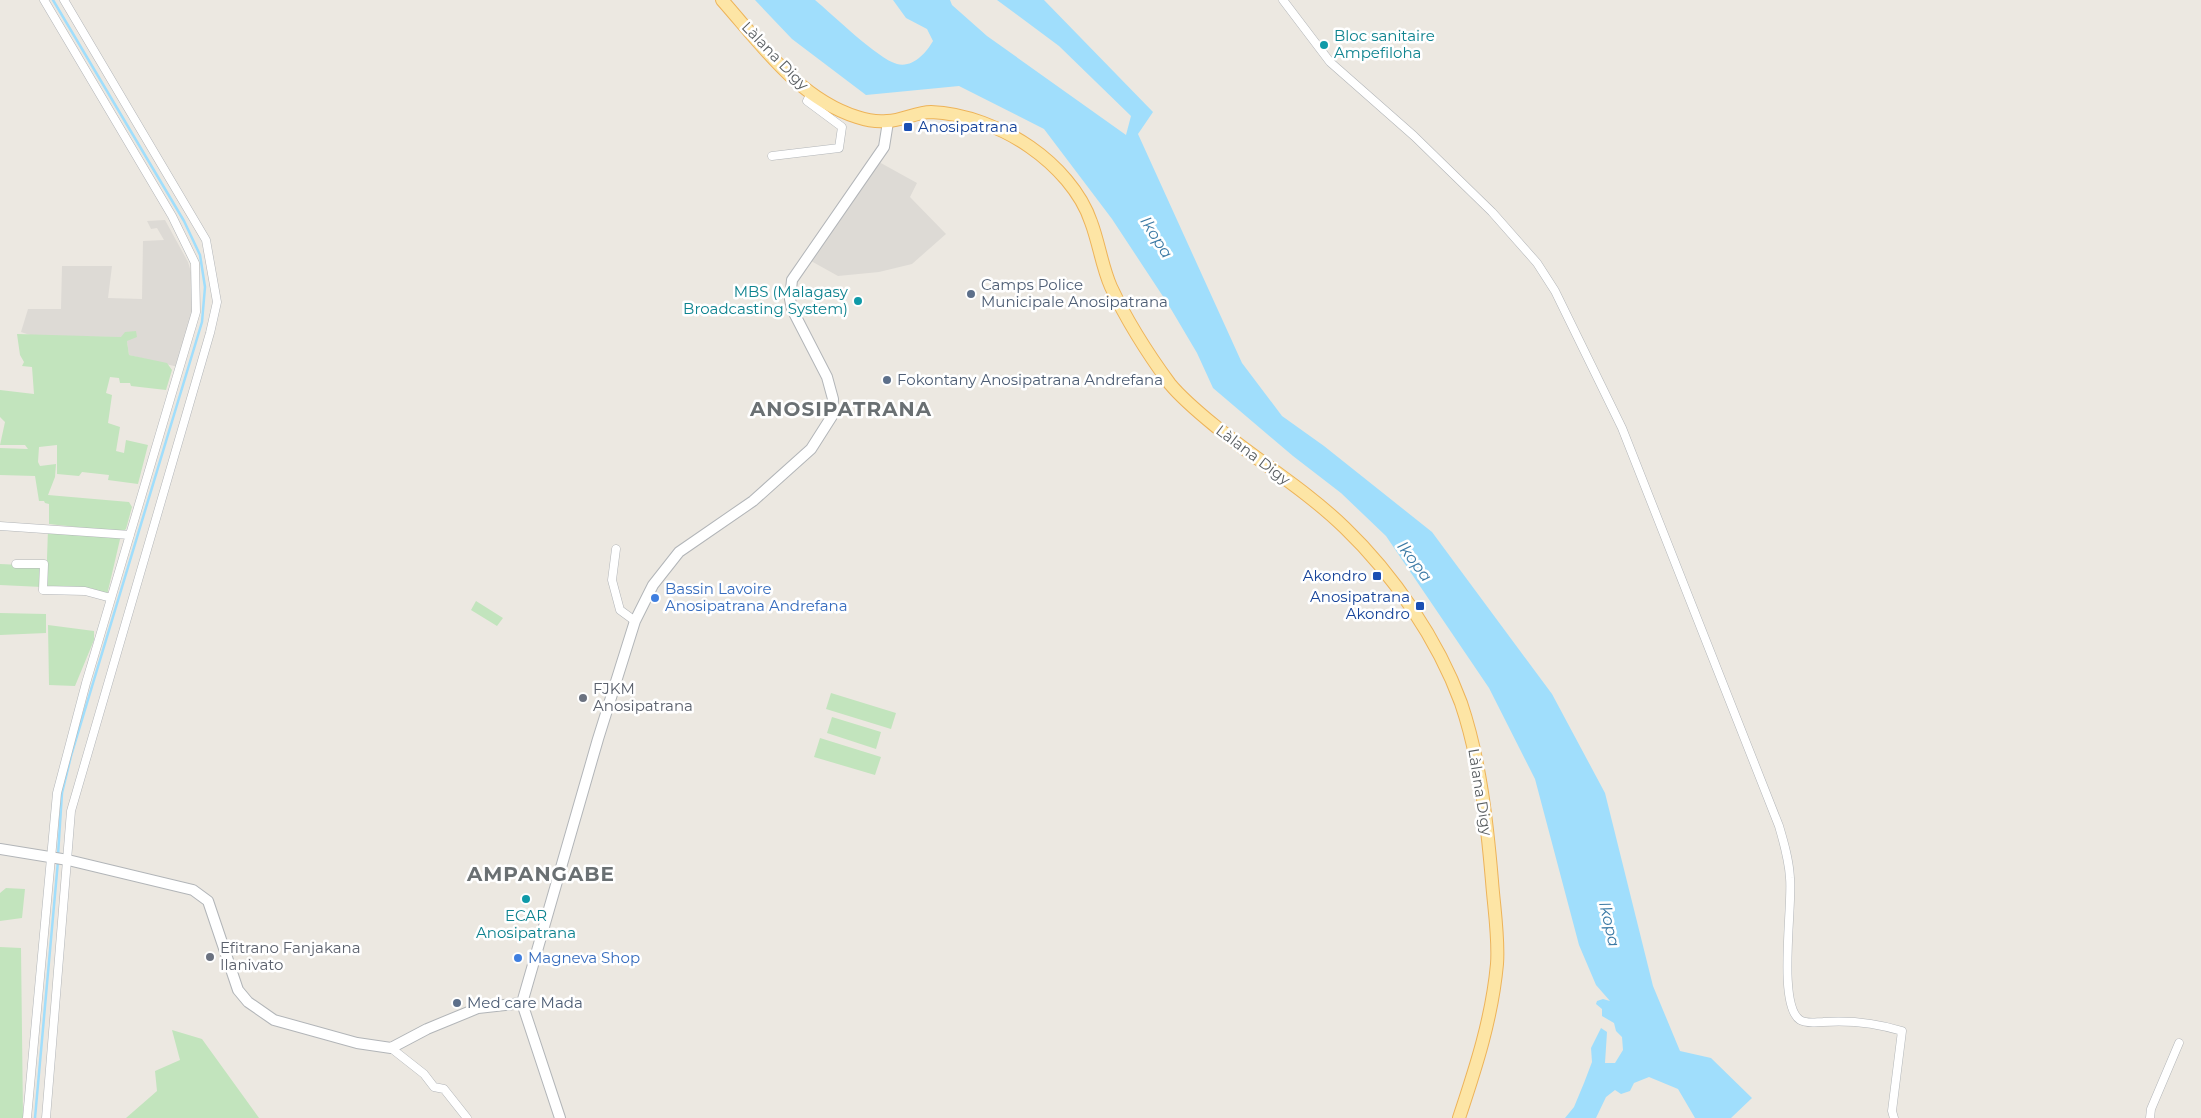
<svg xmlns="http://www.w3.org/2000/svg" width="2201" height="1118" viewBox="0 0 2201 1118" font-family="Montserrat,sans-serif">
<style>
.industrial{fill:#dddad5}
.green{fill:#c2e4bd}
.water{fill:#a0defc}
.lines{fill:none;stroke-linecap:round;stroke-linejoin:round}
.stream{stroke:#a0defc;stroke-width:2.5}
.minor-casing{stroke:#b2b5b8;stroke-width:9}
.tertiary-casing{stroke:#b2b5b8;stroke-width:12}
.primary-casing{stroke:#edb359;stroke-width:14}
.minor{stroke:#fff;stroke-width:8}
.tertiary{stroke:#fff;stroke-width:10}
.primary{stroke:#fde5a5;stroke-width:12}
.culture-dot{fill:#0f9aa8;stroke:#fff;stroke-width:2}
.transit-dot{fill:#1a4fb4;stroke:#fff;stroke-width:2}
.service-dot{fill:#5c6f8a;stroke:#fff;stroke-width:2}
.shop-dot{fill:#3f7fe0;stroke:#fff;stroke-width:2}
.worship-dot{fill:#6b7280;stroke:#fff;stroke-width:2}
.labels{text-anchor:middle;stroke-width:5;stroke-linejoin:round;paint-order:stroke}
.culture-label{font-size:15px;fill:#0d838f;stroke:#fff;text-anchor:start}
.street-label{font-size:15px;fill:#595e61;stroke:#fff}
.transit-label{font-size:15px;fill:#164399;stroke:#fff;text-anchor:end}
.service-label{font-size:15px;fill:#4e5e75;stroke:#fff;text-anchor:start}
.shop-label{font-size:15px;fill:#366cbe;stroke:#fff;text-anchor:start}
.worship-label{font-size:15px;fill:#5b616d;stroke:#fff;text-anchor:start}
.water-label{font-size:16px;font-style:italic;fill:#3c7aa5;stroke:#fff}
.district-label{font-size:20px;font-weight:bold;letter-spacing:1px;fill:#6a7073;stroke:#fff}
</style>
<rect width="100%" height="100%" fill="#ece8e1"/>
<!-- industrial -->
<path class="industrial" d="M879 162 917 183 910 197 946 234 912 264 879 272 838 276 811 261Z
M165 220 188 262 193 279V312L178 367 129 355 127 341 121 337 33 336 21 332 28 309H61L62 266H112L108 298 142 299 143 241 164 240 157 228 151 229 147 221Z"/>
<!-- green -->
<path class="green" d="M136 331 137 337 127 341 129 355 167 363 172 370 166 390 131 386 130 383H120L119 378 110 377 106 393 112 395 108 423 120 427 116 451 124 453 126 440 148 445 138 484 108 480 109 475 82 472 79 476 57 474V445L39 447 38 462 40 466 56 464 55 477 48 495 129 502 132 507 126 529 122 532 49 524V504L45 503 44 501H39L35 476 0 475V448L28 449 25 445H0L5 422 0 417V390L34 394 32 367 22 366 24 362 20 355 17 334 121 337 125 332Z
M48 529 121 535 107 595 91 588H46Z
M0 564 43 566 42 587 0 585Z
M476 601 503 618 497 626 471 610Z
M0 613 46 614V633L0 635Z
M48 625 94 631V640L75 686 49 685Z
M831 693 896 713 891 729 826 709Z
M832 717 881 732 876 749 827 733Z
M820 738 881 757 875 775 814 757Z
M6 888 25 889 22 918 0 921V893Z
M0 947 21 948 23 1118H0Z
M172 1030 202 1039 259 1118H126L157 1091 155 1071 180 1060Z"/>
<!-- water -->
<path class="water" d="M755 0H815C832 14 878 59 897 64 913 68 926 53 933 41L927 29 906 18 893 0H950L952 5 987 36 1126 135 1131 116 1059 46 997 0H1044L1153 112 1138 134 1242 363 1282 416 1324 446 1432 532 1552 694 1605 793 1653 986 1680 1051 1711 1058 1752 1098 1731 1118H1695L1678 1089 1649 1077 1634 1083 1630 1091 1621 1094 1615 1090 1606 1097 1596 1118H1565L1574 1107 1584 1083 1592 1062 1591 1048 1601 1028 1607 1032 1605 1063H1615L1623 1050 1622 1037 1616 1031 1614 1023 1602 1016V1009L1596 1004 1597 1001 1603 999 1610 1001 1596 985 1579 945 1535 779 1489 688 1386 536 1341 493 1293 456 1213 388 1197 353 1168 304 1112 219 1044 129 959 86 866 95 792 39Z"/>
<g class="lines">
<!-- stream -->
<path class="stream" d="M53 0 184 221 200 255 205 287 202 322 71 756 62 793 58 855
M35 1118 58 861"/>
<defs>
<path id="minor" d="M1283 0 1330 62 1414 136 1492 212 1537 263 1555 291 1622 428 1779 826C1784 843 1789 860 1790 878 1793 905 1777 1005 1800 1020 1806 1024 1816 1022 1823 1022 1851 1020 1876 1023 1902 1031L1892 1111 1894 1118
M772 156 839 148 842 127 807 101 811 93
M0 526 130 535
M616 549 612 580 620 610 635 621
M16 564H44L43 590 85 591 111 598
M391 1048 424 1074 434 1087 444 1089 467 1118
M27 1118 57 793 86 683 196 312 195 263 172 216 44 0
M46 1118 71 811 210 333 217 302 206 240 64 0
M2150 1118 2151 1109 2179 1043"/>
<path id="tertiary" d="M0 849 68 860 193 890 208 901 238 990 248 1002 274 1020 357 1043 391 1048 427 1029 478 1008 522 1003
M560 1118 522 1003 598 739 635 621 653 585 679 552 753 501 811 449 832 416 833 399 827 377 792 309 790 299 792 280 884 147 888 122"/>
<path id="primary" d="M722 0C761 44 799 99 857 117 866 120 878 122 887 121 902 121 916 112 931 112 964 113 1003 128 1030 147 1056 165 1081 192 1091 222 1099 243 1102 267 1111 287 1127 321 1148 354 1170 384 1184 401 1203 416 1220 430 1261 463 1307 491 1345 528 1393 574 1438 640 1461 703 1480 759 1487 822 1492 881 1494 908 1499 938 1497 964 1492 1018 1476 1067 1459 1118"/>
</defs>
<!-- minor casing -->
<use href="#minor" class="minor-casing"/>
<!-- tertiary casing -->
<use href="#tertiary" class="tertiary-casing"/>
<!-- primary casing -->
<use href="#primary" class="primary-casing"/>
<!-- minor -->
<use href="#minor" class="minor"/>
<!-- tertiary -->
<use href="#tertiary" class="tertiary"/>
<!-- primary -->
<use href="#primary" class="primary"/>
</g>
<!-- markers -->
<g class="culture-dot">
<circle cx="1324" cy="45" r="5"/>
<circle cx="858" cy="301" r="5"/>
<circle cx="526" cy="899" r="5"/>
</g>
<g class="transit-dot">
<rect x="903" y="122" width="10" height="10" rx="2.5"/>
<rect x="1372" y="571" width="10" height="10" rx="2.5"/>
<rect x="1415" y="601" width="10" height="10" rx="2.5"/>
</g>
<g class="service-dot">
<circle cx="971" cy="294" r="5"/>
<circle cx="887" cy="380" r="5"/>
<circle cx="457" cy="1003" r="5"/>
</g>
<g class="shop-dot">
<circle cx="655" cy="598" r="5"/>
<circle cx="518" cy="958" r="5"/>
</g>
<g class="worship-dot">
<circle cx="583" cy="698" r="5"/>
<circle cx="210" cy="957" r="5"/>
</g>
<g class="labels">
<!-- culture labels -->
<g class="culture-label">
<text x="1334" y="41">Bloc sanitaire<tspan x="1334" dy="17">Ampefiloha</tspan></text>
<text x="848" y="297" text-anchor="end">MBS (Malagasy<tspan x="848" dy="17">Broadcasting System)</tspan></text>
<text x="526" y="921" text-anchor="middle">ECAR<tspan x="526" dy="17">Anosipatrana</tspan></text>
</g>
<!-- street labels -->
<g class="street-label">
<text transform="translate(775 56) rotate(46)" y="5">Làlana Digy</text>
<text transform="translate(1253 455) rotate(37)" y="5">Làlana Digy</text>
<text transform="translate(1480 792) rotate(81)" y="5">Làlana Digy</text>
</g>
<!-- transit labels -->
<g class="transit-label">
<text x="918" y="132" text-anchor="start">Anosipatrana</text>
<text x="1367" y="581">Akondro</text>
<text x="1410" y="602">Anosipatrana<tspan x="1410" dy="17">Akondro</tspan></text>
</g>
<!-- service labels -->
<g class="service-label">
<text x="981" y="290">Camps Police<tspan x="981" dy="17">Municipale Anosipatrana</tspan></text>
<text x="897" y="385">Fokontany Anosipatrana Andrefana</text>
<text x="467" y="1008">Med care Mada</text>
</g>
<!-- shop labels -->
<g class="shop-label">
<text x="665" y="594">Bassin Lavoire<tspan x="665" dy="17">Anosipatrana Andrefana</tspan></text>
<text x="528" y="963">Magneva Shop</text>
</g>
<!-- worship labels -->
<g class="worship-label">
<text x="593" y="694">FJKM<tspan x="593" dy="17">Anosipatrana</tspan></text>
<text x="220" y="953">Efitrano Fanjakana<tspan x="220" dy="17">Ilanivato</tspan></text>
</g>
<!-- water labels -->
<g class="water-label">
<text transform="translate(1157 237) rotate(58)" y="6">Ikopa</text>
<text transform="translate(1415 561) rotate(53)" y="6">Ikopa</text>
<text transform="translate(1610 924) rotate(77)" y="6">Ikopa</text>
</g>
<!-- district labels -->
<g class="district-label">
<text x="841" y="416">ANOSIPATRANA</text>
<text x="541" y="881">AMPANGABE</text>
</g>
</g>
</svg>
